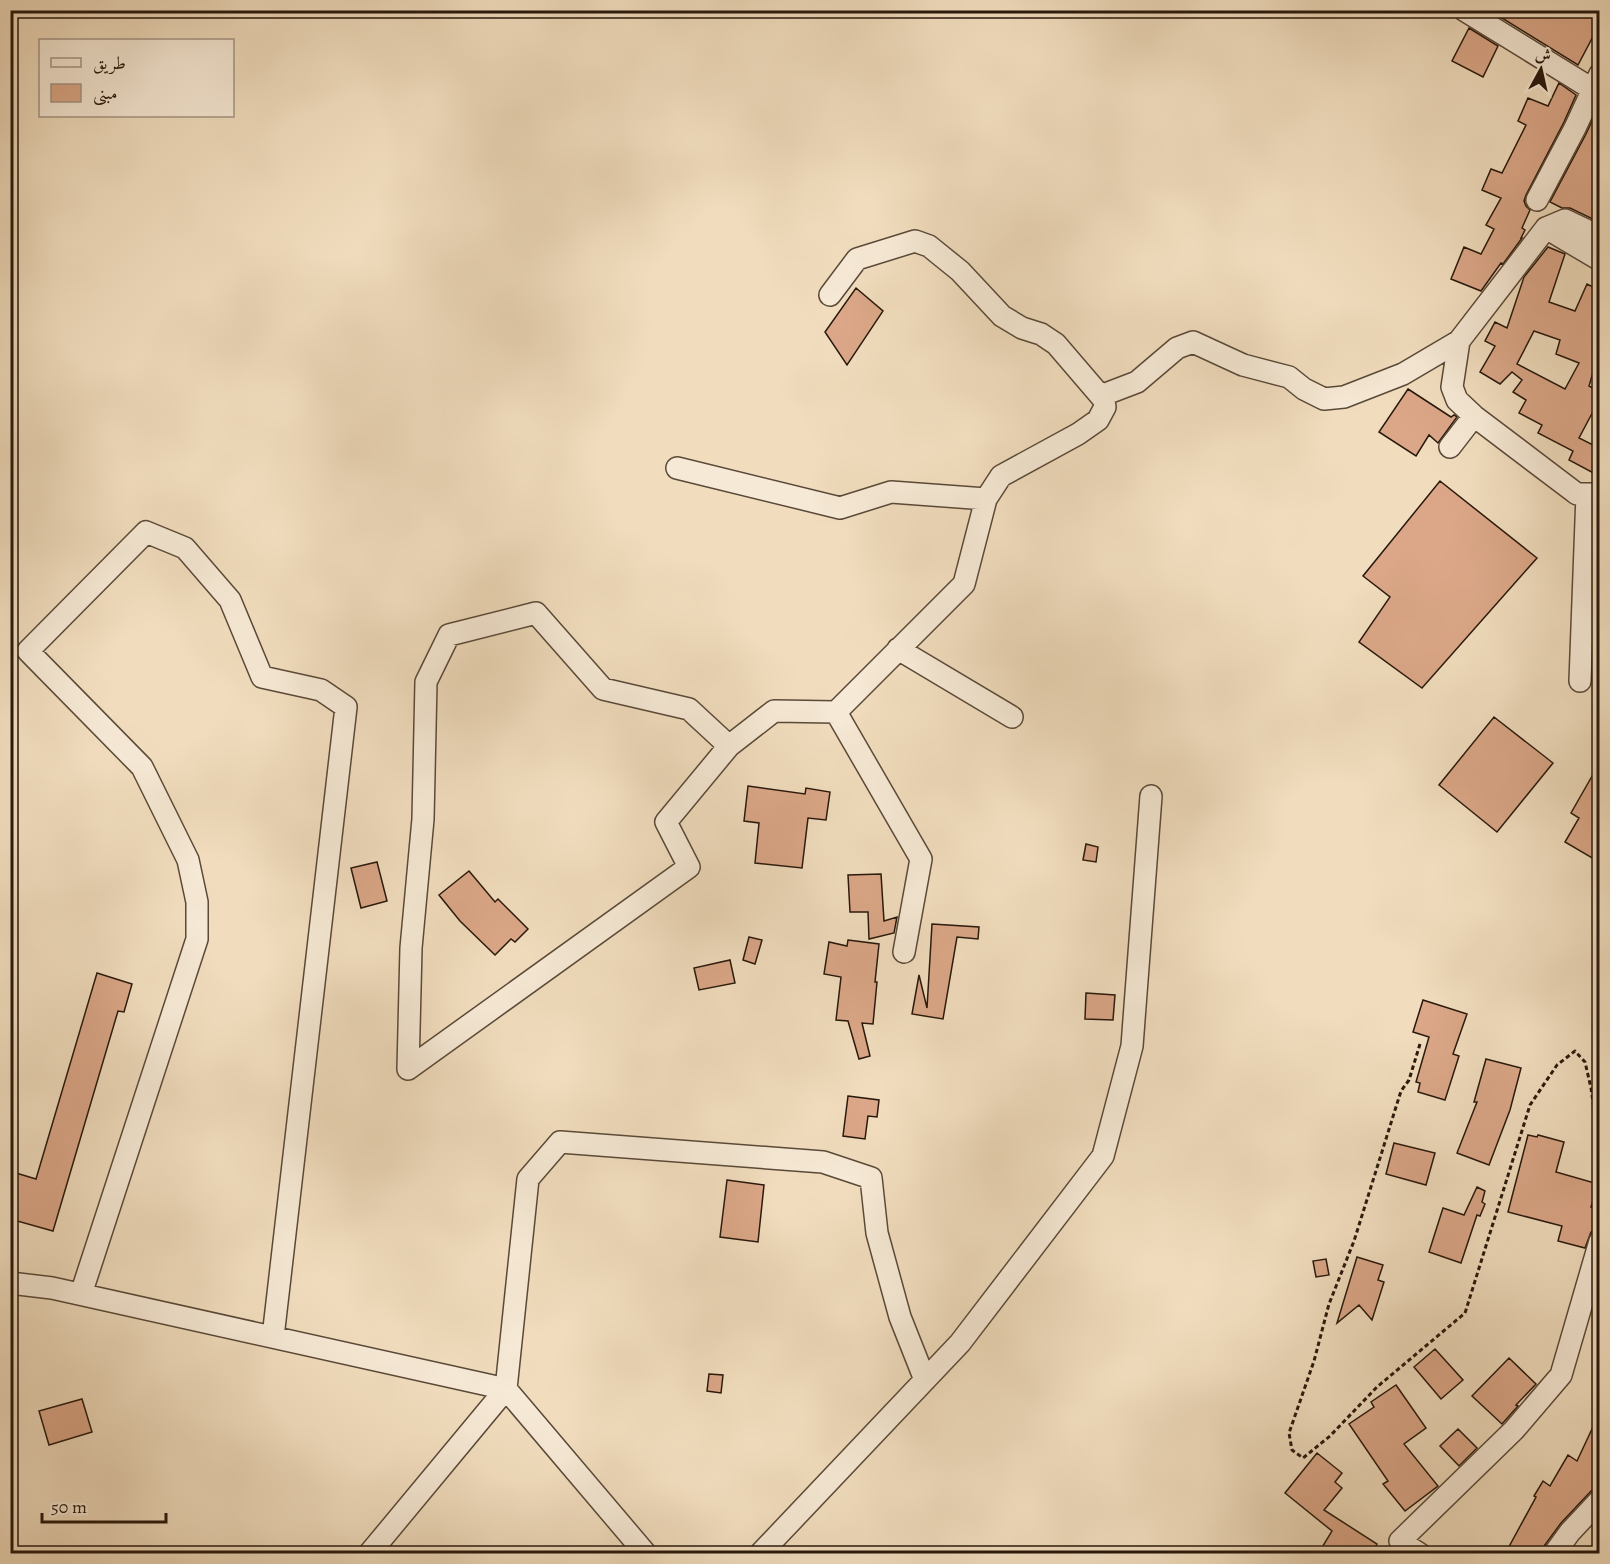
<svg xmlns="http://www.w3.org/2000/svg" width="1610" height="1564" viewBox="0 0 1610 1564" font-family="Alegreya,Amiri,serif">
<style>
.building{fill:#dba788;stroke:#28180c;stroke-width:1.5;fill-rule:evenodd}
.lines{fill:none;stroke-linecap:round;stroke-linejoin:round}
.minor-casing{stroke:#5a4938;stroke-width:24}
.path{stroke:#28180c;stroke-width:3;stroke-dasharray:4.5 3;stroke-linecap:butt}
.minor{stroke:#f6e9d5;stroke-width:21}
</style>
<rect width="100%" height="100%" fill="#f1ddbe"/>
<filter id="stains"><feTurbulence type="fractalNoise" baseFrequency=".00333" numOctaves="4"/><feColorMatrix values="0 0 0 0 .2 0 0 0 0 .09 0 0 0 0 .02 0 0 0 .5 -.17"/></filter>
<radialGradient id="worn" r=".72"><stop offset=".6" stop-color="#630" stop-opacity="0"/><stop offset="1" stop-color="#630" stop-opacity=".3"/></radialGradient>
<!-- building -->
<path class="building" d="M1489 10H1599V25L1578 65Z
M1469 28 1498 46 1483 77 1452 61Z
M1559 83 1576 95 1564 122 1526 195 1524 201 1526 206 1530 210 1522 228 1525 230 1521 238H1522L1503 264 1501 263 1481 291 1451 279 1464 247 1481 254 1494 229 1486 225 1501 198 1482 190 1491 169 1502 173 1526 125 1518 121 1528 98 1548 106Z
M1599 106V225L1593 219 1570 208H1562L1550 202 1586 134Z
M1548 247 1565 254 1549 302 1575 311 1587 284 1599 290V352L1589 386 1599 391V408L1596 406 1579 438 1599 448V476L1569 460 1573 451 1538 433 1542 425 1519 413 1526 400 1513 392 1522 380 1512 372 1500 384 1480 372 1495 346 1485 341 1495 322 1507 328 1524 277ZM1534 331 1560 340 1556 354 1579 363 1565 389 1517 364Z
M856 288 883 311 847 365 825 332Z
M1408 389 1451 417 1454 415 1457 417 1438 443 1429 435 1416 456 1379 432Z
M1440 481 1537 558 1422 688 1359 642 1390 597 1363 576Z
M1494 717 1553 763 1497 832 1439 785Z
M1599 764V862L1565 842 1579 818 1571 813Z
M748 786 805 794 806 788 830 792 826 820 808 818 802 868 755 863 759 823 744 821Z
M1086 844 1098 847 1096 862 1083 860Z
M377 862 387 901 361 908 351 868Z
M469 871 495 902 498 899 528 929 515 942 511 939 495 955 460 921 439 895Z
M881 874 884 921 897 917 894 933 869 939 868 912H850L848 875Z
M932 924 979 927 978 939 957 937 943 1019 912 1014 919 975 927 1008Z
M749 937 762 940 755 964 743 960Z
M848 940 879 944 875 982H877L873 1024 862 1023 870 1056 859 1059 848 1021 836 1020 841 977 824 974 829 942 847 946Z
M730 960 735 983 699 990 694 968Z
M97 973 132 984 124 1012 118 1011 53 1231 10 1219V1192L16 1173 36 1179Z
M1086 993 1115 995 1113 1020 1085 1019Z
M1423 1000 1467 1014 1453 1054 1459 1056 1445 1100 1418 1092 1420 1083 1416 1082 1429 1037 1413 1032Z
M1486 1059 1521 1068 1510 1110 1489 1165 1457 1153 1477 1102H1474Z
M848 1096 879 1100 877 1117 868 1116 865 1139 843 1136Z
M1528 1135 1537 1137 1538 1135 1564 1142 1556 1172 1598 1184 1591 1207 1599 1210V1229L1591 1232 1585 1248 1558 1241 1562 1226 1508 1212Z
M1394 1143 1435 1153 1426 1185 1386 1174Z
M727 1180 764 1185 758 1242 720 1237Z
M1477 1187 1485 1191 1482 1202 1485 1204 1480 1216 1477 1215 1461 1263 1429 1252 1443 1208 1464 1215Z
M1357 1257 1383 1265 1378 1280 1384 1282 1372 1320 1359 1305 1337 1323Z
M1326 1259 1329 1275 1316 1277 1313 1261Z
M1435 1349 1463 1380 1441 1399 1414 1367Z
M1509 1358 1536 1384 1516 1405 1518 1406 1502 1424 1472 1396Z
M709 1374 723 1375 721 1393 707 1391Z
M1396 1385 1426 1428 1404 1444 1438 1486 1405 1511 1383 1484 1388 1481 1349 1424 1374 1407 1371 1402Z
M82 1399 92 1432 49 1445 39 1411Z
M1599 1414V1483L1597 1488 1591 1491 1561 1523 1544 1546 1541 1554H1505L1536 1497 1534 1496 1543 1481 1550 1486 1568 1455 1577 1461Z
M1458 1429 1477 1448 1459 1466 1440 1446Z
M1317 1453 1342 1473 1335 1482 1342 1488 1324 1510 1377 1544 1372 1554H1318L1332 1531 1285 1493Z"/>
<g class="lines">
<defs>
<path id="minor" d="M1464 10 1592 89
M1537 200 1575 128 1600 74
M1546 228 1600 260
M1600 240 1595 239 1588 231 1565 220 1546 228 1459 341 1452 387 1457 400 1474 416 1573 491 1577 494H1600
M830 295 857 259 915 241 929 246 960 271 1002 316 1022 328 1041 334 1056 344 1104 400
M1450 447 1474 416
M677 468 840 508 891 492 986 499
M898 649 1012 717
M1580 681 1587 494
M836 712 921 859 904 952
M408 1069 689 867 666 822 729 746 774 711 836 712 964 584 986 499 1001 476 1078 434 1098 420 1105 407 1103 395 1137 382 1177 348 1193 342 1243 365 1289 377 1304 389 1324 399 1344 397 1403 374 1459 341
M408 1069 411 948 423 819 426 682 449 635 536 613 603 689 689 709 729 746
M10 1283 52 1288 506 1389 646 1554
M81 1294 197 939V902L188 860 142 767 28 651 146 532 185 548 230 600 262 677 321 690 346 707 273 1337
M369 1554 506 1389 528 1179 560 1142 823 1162 871 1178 877 1233 900 1317 925 1380
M760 1554 960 1343 1103 1156 1132 1046 1151 796
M1420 1554 1400 1541 1514 1430 1561 1375 1600 1241
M1554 1554 1570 1532 1600 1500"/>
</defs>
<!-- minor casing -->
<use href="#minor" class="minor-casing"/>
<!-- path -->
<path class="path" d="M1420 1044 1409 1080 1401 1091 1354 1241 1329 1304 1314 1361 1289 1433 1292 1450 1303 1458 1330 1436 1377 1387 1465 1313 1530 1105 1557 1065 1575 1051 1585 1062 1591 1088 1600 1153"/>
<!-- minor -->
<use href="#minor" class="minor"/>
</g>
<!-- margin -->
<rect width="1610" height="1564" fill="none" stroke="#f1ddbe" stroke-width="36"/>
<rect x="12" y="12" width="1586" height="1540" fill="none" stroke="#28180c" stroke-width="3"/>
<rect x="18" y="18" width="1574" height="1528" fill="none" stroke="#28180c" stroke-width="1.5"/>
<!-- legend -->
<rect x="39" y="39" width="195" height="78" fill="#f6e9d5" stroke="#a49585" stroke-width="1.5"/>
<rect x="51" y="58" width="30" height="9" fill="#f6e9d5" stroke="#a49585" stroke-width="1.5"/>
<text x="93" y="69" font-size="18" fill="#28180c">طريق</text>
<rect x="51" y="84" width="30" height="18" fill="#dba788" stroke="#a49585" stroke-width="1.5"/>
<text x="93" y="99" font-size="18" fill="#28180c">مبنى</text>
<!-- north arrow -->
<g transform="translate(1541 69) rotate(8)" stroke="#f6e9d5" stroke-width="4.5" paint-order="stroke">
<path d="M0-4.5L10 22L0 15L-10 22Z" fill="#28180c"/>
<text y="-9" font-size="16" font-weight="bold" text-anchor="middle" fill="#28180c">ش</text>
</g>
<!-- scale -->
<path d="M42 1513v9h124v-9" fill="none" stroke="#28180c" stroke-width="3"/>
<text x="51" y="1513" font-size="18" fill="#28180c" stroke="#f6e9d5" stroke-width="4.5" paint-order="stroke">50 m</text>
<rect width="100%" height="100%" filter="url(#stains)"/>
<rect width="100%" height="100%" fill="url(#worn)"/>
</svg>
